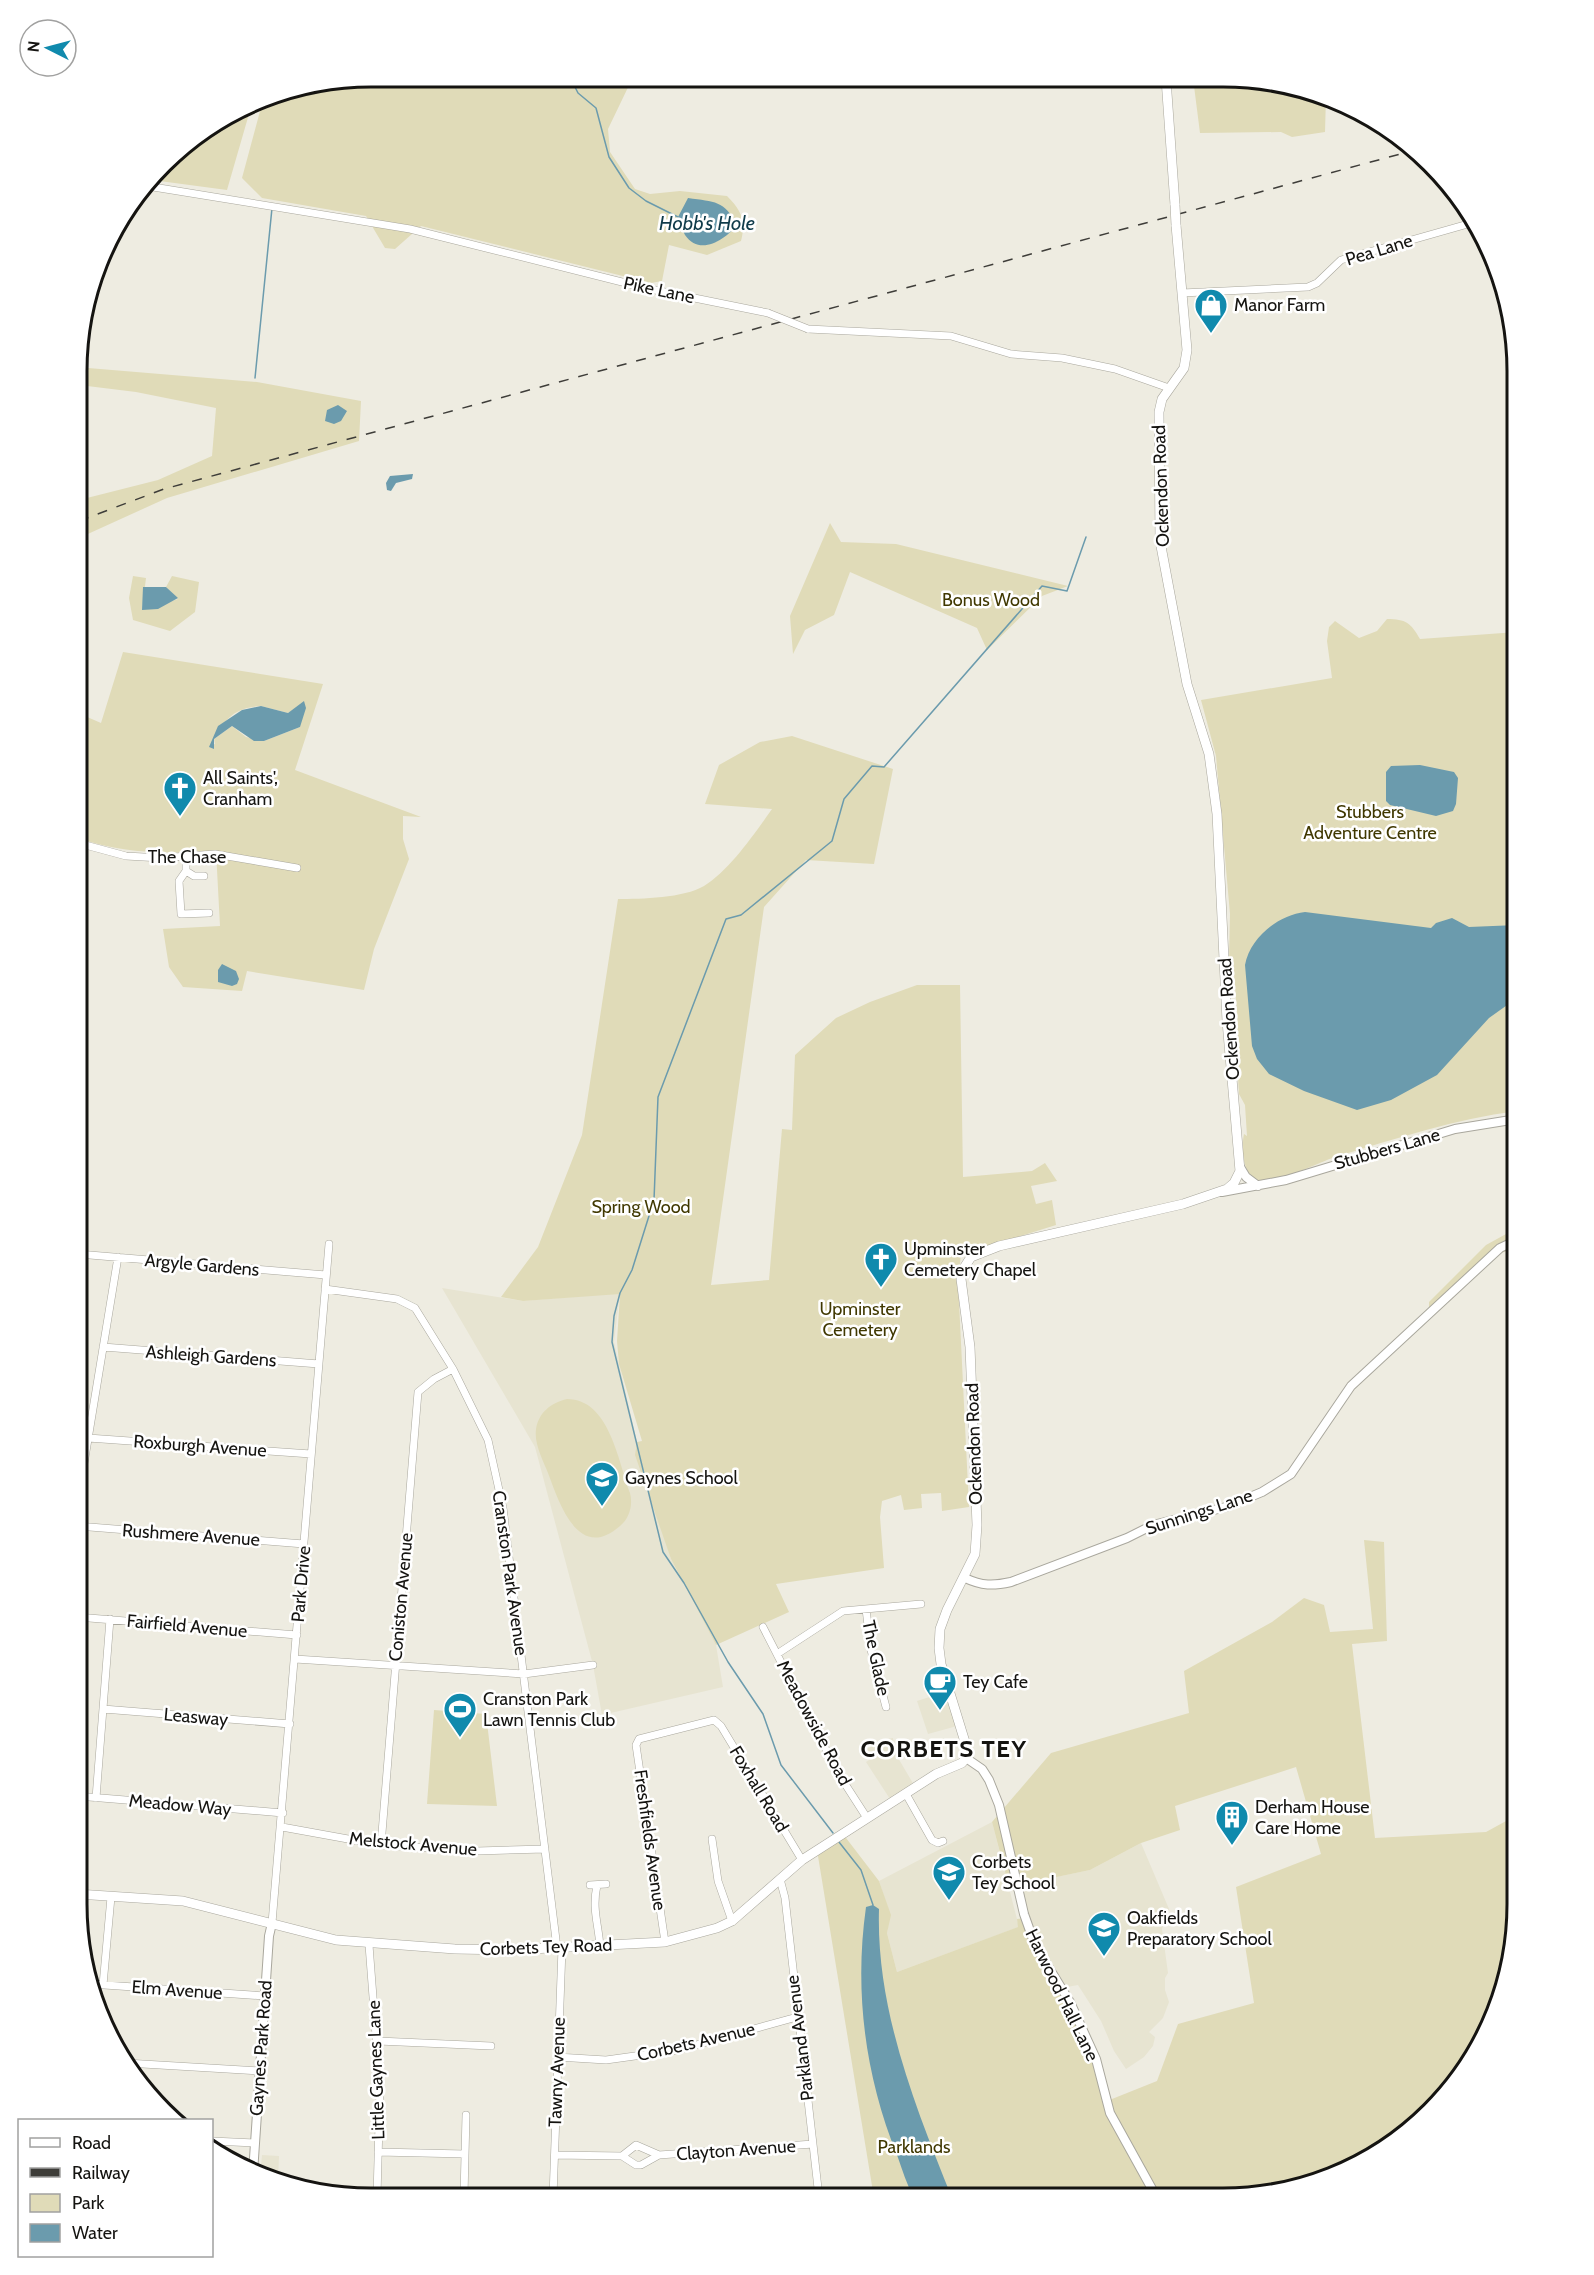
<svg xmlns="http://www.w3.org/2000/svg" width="1594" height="2275" viewBox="0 0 1594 2275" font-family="Cabin,sans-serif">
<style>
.built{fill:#e7e4d1}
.green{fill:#e0dbb8;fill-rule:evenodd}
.water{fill:#6b9bad}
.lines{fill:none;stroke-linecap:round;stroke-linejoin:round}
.stream{stroke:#6b9bad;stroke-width:1.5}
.minor-casing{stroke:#a9a79d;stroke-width:8}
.tertiary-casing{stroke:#a9a79d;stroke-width:10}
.secondary-casing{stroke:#a9a79d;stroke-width:10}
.minor{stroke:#fff;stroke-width:7}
.tertiary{stroke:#fff;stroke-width:8}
.secondary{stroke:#fff;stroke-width:9}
.rail{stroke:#3e3d39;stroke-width:1.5;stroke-dasharray:10 10;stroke-linecap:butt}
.minor-bridge-casing{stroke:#a9a79d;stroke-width:8;stroke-linecap:butt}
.secondary-bridge-casing{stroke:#a9a79d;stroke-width:10;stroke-linecap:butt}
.minor-bridge{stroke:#fff;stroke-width:7}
.secondary-bridge{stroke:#fff;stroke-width:9}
.labels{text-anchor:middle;stroke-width:5;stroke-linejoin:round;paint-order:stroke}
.street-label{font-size:18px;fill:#151411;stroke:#fff}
.poi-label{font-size:18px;fill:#151411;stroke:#fff;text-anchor:start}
.park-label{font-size:18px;fill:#403800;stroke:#fff}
.water-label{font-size:20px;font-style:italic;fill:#103b4a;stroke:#fff}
.district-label{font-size:24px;font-weight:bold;letter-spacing:1.5px;fill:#151411;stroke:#fff}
.rim{fill:none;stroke:#151411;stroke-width:3}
</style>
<rect width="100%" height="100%" fill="#eeece1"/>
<!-- built -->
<path class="built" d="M442 1288 523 1301 620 1293 614 1342 638 1446 671 1559 716 1645 723 1687 602 1715 593 1665 535 1447Z
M948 1691 957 1726 928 1734 917 1701Z
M893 1738 894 1751 914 1785 890 1799 866 1762 872 1758 867 1749 883 1740Z
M992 1822 1019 1927 897 1972 887 1933 890 1915 879 1881Z
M1141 1843 1169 1909 1162 1929 1168 1973 1165 1978V1990L1169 2002 1163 2018 1149 2032 1155 2037 1153 2046 1144 2057 1126 2069 1114 2051 1101 2021 1078 1985 1061 1988 1035 1945 1017 1885 1090 1870Z
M262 2155 279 2156 278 2181 260 2177Z"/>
<!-- green -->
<path class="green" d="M371 77H633L608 129 610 152 635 189 650 194 680 191 727 196C742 211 746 221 741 241L707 255 669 245 662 281 651 283 421 226 395 249 385 248 366 216 262 198 242 178 263 100 276 92Z
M1219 79H1262L1326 96 1325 132 1292 137 1281 132 1200 133 1194 86 1219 85Z
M251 107 227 190 152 180 177 149Z
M85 316 83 333 88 368 257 382 361 401 359 441 167 498 79 538V500L158 480 212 456 216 408 136 392 79 385V332Z
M830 523 841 542 896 544 1068 586 1042 596 987 650 977 628 850 572 834 615 805 630 793 654 790 616Z
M133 576 146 578 142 610 178 599 166 587 172 576 199 582 195 612 170 631 133 620 129 598Z
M1387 619C1406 619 1411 623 1420 639L1517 632V1111C1455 1119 1395 1139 1335 1157 1315 1164 1281 1182 1261 1181 1242 1179 1241 1147 1244 1134L1247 1136 1245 1105 1239 1094 1235 1027 1238 1024 1233 961 1229 960 1230 914 1216 756 1201 700 1332 678 1327 641 1329 627 1335 621 1359 638 1377 631Z
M123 652 323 684 295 770 421 817 403 816V839L409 859 374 949 364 990 247 971 242 991 183 987 169 967 163 929 220 926 216 851C170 854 123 854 78 838V713L101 723ZM261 706 288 713 296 708 300 727 264 741 246 737 232 726 214 739 215 744 211 745C224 721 231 708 261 706Z
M792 736 893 769 874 864 806 860 764 907 711 1285 769 1280 782 1129 792 1130 795 1055 836 1018 870 1002 917 985H960L963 1177 1032 1171 1045 1163 1057 1181 1031 1186 1036 1204 1052 1200 1056 1225 970 1252 962 1245 958 1281 969 1507 942 1511 941 1493 921 1494 922 1508 904 1510 901 1495 882 1501 880 1517 884 1568 776 1584 789 1612 716 1645 671 1559 635 1455 637 1442 642 1441 619 1364 617 1341 620 1294 523 1301 501 1297 538 1247 582 1135 618 899C641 899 684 898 704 886 730 870 755 833 772 809L705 804 719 765 760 742Z
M1517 1228V1248L1501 1253 1429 1319V1302L1486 1245Z
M567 1399C609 1399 618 1460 630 1493 633 1504 630 1518 620 1526 578 1563 559 1502 548 1473 543 1460 534 1444 536 1429 539 1412 551 1403 567 1399Z
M1364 1540 1384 1542 1387 1641 1352 1644 1375 1838 1486 1832 1517 1815V1924L1502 1999 1468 2068 1417 2126 1353 2168 1223 2198H874L817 1850 843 1834 879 1881 891 1915 887 1933 897 1972 1018 1927 1017 1919 1025 1918 1096 2059 1107 2101 1157 2081 1178 2024 1254 2003 1236 1887 1321 1854 1296 1767 1175 1806 1180 1830 1141 1843 1090 1870 1009 1887 992 1822 1051 1753 1189 1713 1184 1671 1272 1622 1304 1598 1324 1605 1330 1632 1373 1629Z
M434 1710 486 1714 497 1806 427 1804Z"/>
<!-- water -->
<path class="water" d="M688 198C715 202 724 200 737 225 726 239 700 257 685 235 682 230 680 222 678 217Z
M338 405 347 411 341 421 334 424 325 421 327 410Z
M413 474 412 479 396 483 391 491 387 490 386 483 390 476Z
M143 587H166L178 598 158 609 142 610Z
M304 701 306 708 300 727 264 741H254L232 726 214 739V749L209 747 218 726 242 710 261 706 288 713Z
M1420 765 1454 772 1458 778 1456 804 1453 811 1436 816 1390 805 1386 801V772L1391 766Z
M1305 912 1431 928 1436 923 1452 918 1469 927 1517 925V998L1489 1018 1437 1075 1391 1100 1357 1110 1304 1091 1269 1074 1257 1059 1252 1046 1245 965C1250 938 1278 915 1305 912Z
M222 964 236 971 239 979 237 984 232 986 218 982V970Z
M873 1905 879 1909C876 2009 915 2106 952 2198H914C907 2185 902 2169 897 2155 865 2076 854 1991 866 1907Z"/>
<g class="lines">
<!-- stream -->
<path class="stream" d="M570 77 578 93 596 108 609 157 629 188 646 201 678 217
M255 378 272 208
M833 1833 781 1765 763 1714 728 1662 684 1583 663 1552 612 1342 614 1316 620 1293 632 1270 654 1200 658 1097 726 919 741 915 832 841 844 799 872 766 884 767 1042 586 1067 591 1086 537
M839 1842 861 1870 873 1905"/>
<defs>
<path id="minor" d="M147 186 410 229 650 289 768 313
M1182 293 1308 287 1317 283 1341 260 1475 222
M808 329 951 336 1011 354 1062 358 1115 369 1169 388
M78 843 126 856 161 858 215 854 297 868
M186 856V871L179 881 181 914 209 913
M186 871 194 876H204
M78 1254 326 1275
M325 1289 397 1299 415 1308 453 1369 488 1440 503 1508 557 1948
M103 1347 319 1364
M88 1438 311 1454
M77 1506 118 1257
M77 1526 304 1544
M866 1609 871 1650 886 1707
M77 1617 297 1635
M763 1627 838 1773 867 1818
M777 1654 843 1611 921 1604
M295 1659 524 1674 593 1665
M103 1709 290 1724
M906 1794 932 1840 938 1843 943 1841
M77 1796 283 1813
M96 1798 110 1619
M282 1827 381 1845 477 1851 545 1849
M712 1839 718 1881 732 1921
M381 1845 418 1392 434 1379 453 1369
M780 1879 785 1898 819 2197
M590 1885 606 1884
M597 1885C592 1909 598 1922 600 1946
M272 1923 329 1244
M665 1942 636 1745 639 1739 714 1720 721 1726 802 1860
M369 1945 380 2088 377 2196
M90 1984 265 1996
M103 1985 111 1897
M378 2041 491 2046
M557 2057 606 2060 678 2050 797 2017
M126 2063 259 2071
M212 2141 255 2143
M378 2152 465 2154
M555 2155 622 2156 636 2165H641L659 2155 813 2144
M622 2156 636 2145 659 2155
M464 2196 466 2115
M553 2197 562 1948"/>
<path id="tertiary" d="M1240 1167 1246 1177 1258 1186
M1222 1192 1286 1180 1455 1129 1517 1119
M965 1578C982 1586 993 1586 1011 1582L1127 1538 1153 1525 1226 1507 1262 1492 1291 1474 1351 1386 1500 1248 1517 1240
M966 1758 982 1769 989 1780 999 1805 1024 1914 1035 1945 1070 2002 1096 2059 1110 2113 1157 2198
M253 2173 269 1936 272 1923"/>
<path id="secondary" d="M1166 79 1175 205
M77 1894 183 1901 336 1940 455 1949 512 1950 665 1942 717 1928 732 1921 802 1860 936 1774 962 1763 966 1758 965 1742 941 1664 939 1648 940 1629 947 1610 975 1554 977 1525 970 1347 961 1279 962 1271 971 1257 999 1246 1183 1204 1227 1189 1234 1183 1240 1171 1227 1021 1217 814 1209 754 1187 684 1160 541 1159 412 1162 399 1184 368 1187 350 1176 225"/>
</defs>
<!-- minor casing -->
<use href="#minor" class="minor-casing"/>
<!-- tertiary casing -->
<use href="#tertiary" class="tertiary-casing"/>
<!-- secondary casing -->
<use href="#secondary" class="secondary-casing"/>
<!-- minor -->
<use href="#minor" class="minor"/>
<!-- tertiary -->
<use href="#tertiary" class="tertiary"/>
<!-- secondary -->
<use href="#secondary" class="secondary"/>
<!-- rail -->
<path class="rail" d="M79 521 164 489 1415 150"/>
<defs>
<path id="minor-bridge" d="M768 313 808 329"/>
<path id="secondary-bridge" d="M1175 205 1176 225"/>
</defs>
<!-- minor-bridge casing -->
<use href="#minor-bridge" class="minor-bridge-casing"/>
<!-- secondary-bridge casing -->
<use href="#secondary-bridge" class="secondary-bridge-casing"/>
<!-- minor-bridge -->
<use href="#minor-bridge" class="minor-bridge"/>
<!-- secondary-bridge -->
<use href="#secondary-bridge" class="secondary-bridge"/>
</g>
<!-- icons -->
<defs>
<symbol id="shop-pin" viewBox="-11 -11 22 30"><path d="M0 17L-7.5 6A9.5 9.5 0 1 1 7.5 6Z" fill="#108aad" stroke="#fff"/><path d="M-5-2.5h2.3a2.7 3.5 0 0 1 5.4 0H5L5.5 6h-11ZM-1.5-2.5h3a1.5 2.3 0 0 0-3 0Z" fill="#fff"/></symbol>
<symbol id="church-pin" viewBox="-11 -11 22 30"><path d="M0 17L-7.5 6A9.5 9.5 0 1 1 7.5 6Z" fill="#108aad" stroke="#fff"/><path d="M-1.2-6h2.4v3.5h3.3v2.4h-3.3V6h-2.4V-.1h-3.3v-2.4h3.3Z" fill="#fff"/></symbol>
<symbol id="school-pin" viewBox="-11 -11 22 30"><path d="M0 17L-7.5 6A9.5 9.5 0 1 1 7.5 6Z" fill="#108aad" stroke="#fff"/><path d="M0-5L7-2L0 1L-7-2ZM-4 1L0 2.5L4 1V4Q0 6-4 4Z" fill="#fff"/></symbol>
<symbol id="cafe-pin" viewBox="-11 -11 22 30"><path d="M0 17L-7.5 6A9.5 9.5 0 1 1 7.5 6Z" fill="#108aad" stroke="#fff"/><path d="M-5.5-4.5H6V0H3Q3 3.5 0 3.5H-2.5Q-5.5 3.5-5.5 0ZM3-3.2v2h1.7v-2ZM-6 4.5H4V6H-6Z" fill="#fff"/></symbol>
<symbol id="stadium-pin" viewBox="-11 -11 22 30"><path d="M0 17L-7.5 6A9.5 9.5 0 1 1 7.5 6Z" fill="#108aad" stroke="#fff"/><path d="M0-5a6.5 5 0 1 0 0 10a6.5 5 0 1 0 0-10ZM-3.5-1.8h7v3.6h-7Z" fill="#fff"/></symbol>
<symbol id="building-pin" viewBox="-11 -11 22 30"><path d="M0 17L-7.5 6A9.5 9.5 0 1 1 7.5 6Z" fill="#108aad" stroke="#fff"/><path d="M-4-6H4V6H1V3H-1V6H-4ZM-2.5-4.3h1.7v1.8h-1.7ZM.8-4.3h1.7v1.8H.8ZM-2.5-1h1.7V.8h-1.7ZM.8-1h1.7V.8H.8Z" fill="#fff"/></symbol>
</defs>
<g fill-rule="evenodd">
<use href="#shop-pin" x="1192" y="286" width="38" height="52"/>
<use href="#church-pin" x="161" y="769" width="38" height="52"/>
<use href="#church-pin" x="862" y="1240" width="38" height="52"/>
<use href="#school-pin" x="583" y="1459" width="38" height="52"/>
<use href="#cafe-pin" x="921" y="1663" width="38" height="52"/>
<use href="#stadium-pin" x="441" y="1690" width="38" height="52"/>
<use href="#building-pin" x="1213" y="1798" width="38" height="52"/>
<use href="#school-pin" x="930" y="1853" width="38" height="52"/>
<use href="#school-pin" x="1085" y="1909" width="38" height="52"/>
</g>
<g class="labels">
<!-- street labels -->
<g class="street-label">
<text transform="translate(1379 250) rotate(-17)" y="6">Pea Lane</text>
<text transform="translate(659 290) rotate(12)" y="6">Pike Lane</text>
<text transform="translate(1161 486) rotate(-92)" y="6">Ockendon Road</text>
<text x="187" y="863">The Chase</text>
<text transform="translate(1229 1019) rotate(-94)" y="6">Ockendon Road</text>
<text transform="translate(1387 1149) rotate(-16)" y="6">Stubbers Lane</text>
<text transform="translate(202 1265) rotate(5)" y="6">Argyle Gardens</text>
<text transform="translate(211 1356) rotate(4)" y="6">Ashleigh Gardens</text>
<text transform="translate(974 1444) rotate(-92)" y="6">Ockendon Road</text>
<text transform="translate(200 1446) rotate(4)" y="6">Roxburgh Avenue</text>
<text transform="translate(1199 1512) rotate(-18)" y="6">Sunnings Lane</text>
<text transform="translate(191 1535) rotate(4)" y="6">Rushmere Avenue</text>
<text transform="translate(510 1573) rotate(82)" y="6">Cranston Park Avenue</text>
<text transform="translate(301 1584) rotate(-85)" y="6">Park Drive</text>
<text transform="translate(401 1597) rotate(-85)" y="6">Coniston Avenue</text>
<text transform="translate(187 1626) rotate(5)" y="6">Fairfield Avenue</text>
<text transform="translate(876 1658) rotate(78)" y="6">The Glade</text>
<text transform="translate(196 1717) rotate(5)" y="6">Leasway</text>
<text transform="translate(814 1723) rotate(62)" y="6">Meadowside Road</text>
<text transform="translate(759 1789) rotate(59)" y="6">Foxhall Road</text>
<text transform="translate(180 1805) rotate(5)" y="6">Meadow Way</text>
<text transform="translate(650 1840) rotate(82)" y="6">Freshfields Avenue</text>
<text transform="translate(413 1844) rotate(5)" y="6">Melstock Avenue</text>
<text transform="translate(546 1947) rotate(-2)" y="6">Corbets Tey Road</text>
<text transform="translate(177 1990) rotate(4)" y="6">Elm Avenue</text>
<text transform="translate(1062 1995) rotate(64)" y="6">Harwood Hall Lane</text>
<text transform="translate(800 2038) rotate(-97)" y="6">Parkland Avenue</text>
<text transform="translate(696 2042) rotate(-13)" y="6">Corbets Avenue</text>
<text transform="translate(261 2048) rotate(-86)" y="6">Gaynes Park Road</text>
<text transform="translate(376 2070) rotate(-92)" y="6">Little Gaynes Lane</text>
<text transform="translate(557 2072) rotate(-88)" y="6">Tawny Avenue</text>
<text transform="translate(736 2150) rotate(-4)" y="6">Clayton Avenue</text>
</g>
<!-- poi labels -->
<g class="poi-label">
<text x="1234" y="311">Manor Farm</text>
<text x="203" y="784">All Saints',<tspan x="203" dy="21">Cranham</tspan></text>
<text x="904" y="1255">Upminster<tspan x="904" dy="21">Cemetery Chapel</tspan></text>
<text x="625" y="1484">Gaynes School</text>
<text x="963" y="1688">Tey Cafe</text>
<text x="483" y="1705">Cranston Park<tspan x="483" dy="21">Lawn Tennis Club</tspan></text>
<text x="1255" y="1813">Derham House<tspan x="1255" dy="21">Care Home</tspan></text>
<text x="972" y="1868">Corbets<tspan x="972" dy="21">Tey School</tspan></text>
<text x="1127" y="1924">Oakfields<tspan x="1127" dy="21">Preparatory School</tspan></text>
</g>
<!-- park labels -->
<g class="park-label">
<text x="991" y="606">Bonus Wood</text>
<text x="1370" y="818">Stubbers<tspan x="1370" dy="21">Adventure Centre</tspan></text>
<text x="641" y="1213">Spring Wood</text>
<text x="860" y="1315">Upminster<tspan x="860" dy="21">Cemetery</tspan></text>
<text x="914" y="2153">Parklands</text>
</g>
<!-- water labels -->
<g class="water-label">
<text x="707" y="230">Hobb's Hole</text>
</g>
<!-- district labels -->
<g class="district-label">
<text x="944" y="1757">CORBETS TEY</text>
</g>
</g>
<!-- crop -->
<path d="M0 0H1594V2275H0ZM371 87H1223A284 284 0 0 1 1507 371V1904A284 284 0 0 1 1223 2188H371A284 284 0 0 1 87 1904V371A284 284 0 0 1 371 87Z" fill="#fff" fill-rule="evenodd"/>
<path class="rim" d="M371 87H1223A284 284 0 0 1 1507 371V1904A284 284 0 0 1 1223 2188H371A284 284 0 0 1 87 1904V371A284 284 0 0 1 371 87Z"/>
<!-- legend -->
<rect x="18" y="2119" width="195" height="138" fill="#ffffff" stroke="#a1a1a0" stroke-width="1.5"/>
<rect x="30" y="2138" width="30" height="9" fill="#ffffff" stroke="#a1a1a0" stroke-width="1.5"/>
<text x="72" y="2149" font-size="18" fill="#151411">Road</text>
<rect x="30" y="2168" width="30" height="9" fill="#3e3d39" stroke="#a1a1a0" stroke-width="1.5"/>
<text x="72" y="2179" font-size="18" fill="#151411">Railway</text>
<rect x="30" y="2194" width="30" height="18" fill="#e0dbb8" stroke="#a1a1a0" stroke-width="1.5"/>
<text x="72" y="2209" font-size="18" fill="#151411">Park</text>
<rect x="30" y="2224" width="30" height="18" fill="#6b9bad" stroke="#a1a1a0" stroke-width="1.5"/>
<text x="72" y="2239" font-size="18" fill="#151411">Water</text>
<!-- north arrow -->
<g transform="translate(48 48) rotate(276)"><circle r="28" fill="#ffffff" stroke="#a1a1a0" stroke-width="1.5"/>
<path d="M0-4.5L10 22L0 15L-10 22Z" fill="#108aad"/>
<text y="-9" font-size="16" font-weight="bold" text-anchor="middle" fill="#151411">N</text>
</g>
</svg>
